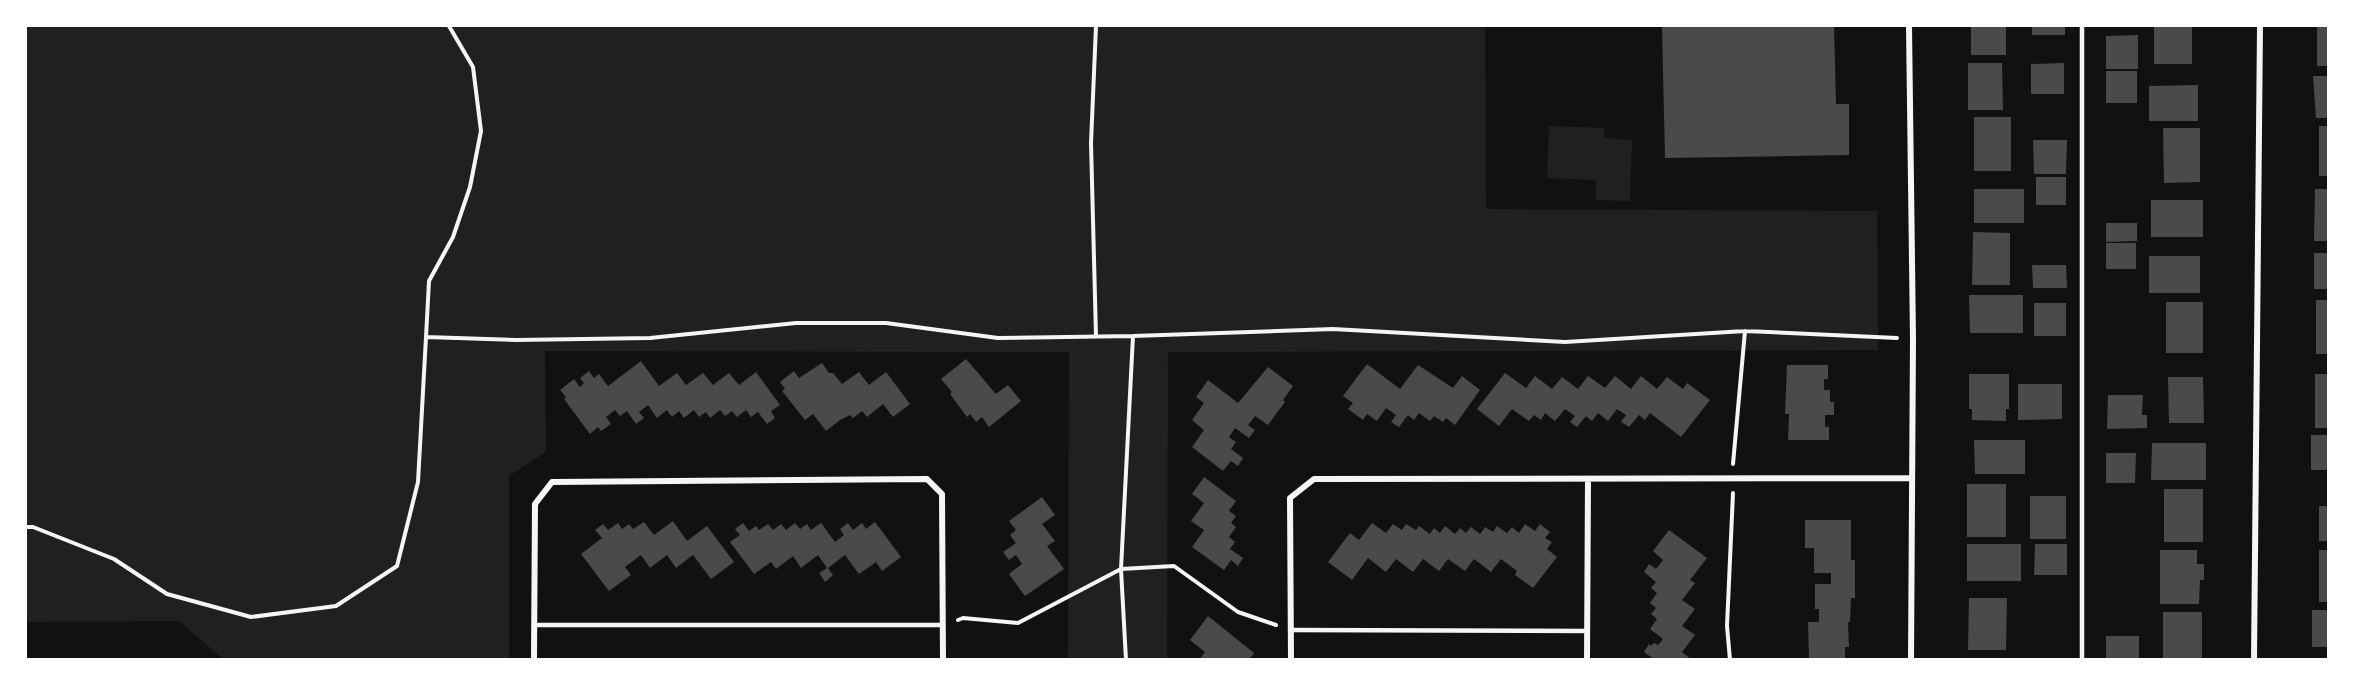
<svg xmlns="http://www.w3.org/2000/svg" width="2354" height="685" viewBox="0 0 2354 685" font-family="'PT Sans',sans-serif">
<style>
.green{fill:#202020}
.building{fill:#4a4a4a}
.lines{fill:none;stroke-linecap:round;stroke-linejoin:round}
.path{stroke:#f5f5f5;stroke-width:4}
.service{stroke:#f5f5f5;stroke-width:4.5}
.minor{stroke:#f5f5f5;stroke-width:6}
</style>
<rect width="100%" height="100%" fill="#111"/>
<!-- green -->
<path class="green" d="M26 26H1485L1486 209 1877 211 1878 350 1168 352 1167 660 1068 659 1069 352 545 351 546 452 509 476V659H223L179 621 26 622Z
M1549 126 1604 128V138L1632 140 1630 201 1596 200V180L1547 178Z"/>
<!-- building -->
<path class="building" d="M1662 26H1834L1836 104H1849V155L1665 158Z
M1971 26H2006V55H1971Z
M2032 26H2065V35H2032Z
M2154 26H2192V64H2154Z
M2317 26H2328V66H2317Z
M2138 35V69H2106V36Z
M1968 63H2002L2003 110H1968Z
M2064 63V94H2031V64Z
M2106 71H2137V103H2106Z
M2313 76H2328V118H2316Z
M2198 85V121H2149V86Z
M1974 117H2011V171H1974Z
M2319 126H2328V176H2319Z
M2163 128H2200V182L2164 183Z
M2033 140H2067L2066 174H2034Z
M2036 177H2066V205H2036Z
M1974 189H2024V223H1974Z
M2315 189H2328V241H2314Z
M2151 200H2203V237H2151Z
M2106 223H2137V241L2106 242Z
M1973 232 2010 233V285H1972Z
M2106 243H2136V269H2106Z
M2314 253H2328V289H2314Z
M2149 256H2200V293H2149Z
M2032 265H2066L2067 288H2033Z
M1969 295H2023V333H1970Z
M2316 300H2328V354H2316Z
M2166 302H2203V353H2166Z
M2034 303H2066V336H2034Z
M966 359 996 394 1008 385 1021 401 989 427 982 417 976 422 970 414 967 417 950 394 952 392 941 379Z
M641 361 659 386 677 373 686 385 703 373 713 385 729 373 739 385 756 372 780 405 771 411 775 418 767 424 758 412 751 417 746 410 737 417 732 411 725 416 720 410 710 418 706 412 699 417 694 410 684 418 679 411 672 417 667 410 657 418 648 405 639 412 644 418 636 424 627 411 620 416 615 410 606 417 611 424 601 431 598 427 590 434 564 399 566 397 560 390 574 379 580 387 584 383 580 378 589 371 594 378 599 374 608 386Z
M822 363 829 373H833L842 384 859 372 869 385 886 372 910 404 893 417 883 404 867 417 862 411 853 418 850 415 840 420 826 431 813 414 805 420 782 391 785 389 780 382 794 371 799 378Z
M1367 364 1400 389 1418 365 1453 388 1462 376 1480 390 1455 425 1446 418 1443 422 1434 416 1430 421 1419 413 1414 420 1408 415 1399 427 1391 422 1396 415 1386 408 1377 421 1367 414 1363 420 1348 409 1353 403 1343 396Z
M1787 365H1828V379H1824V390H1830V402H1834V415H1825V427H1829V440H1788L1789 414H1785Z
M1268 367 1293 386 1283 400 1285 402 1268 425 1255 416 1248 425 1255 430 1249 438 1235 428 1229 437 1236 442 1231 449 1243 458 1238 466 1231 461 1223 471 1192 447 1204 430 1192 420 1204 403 1196 397 1208 380 1238 403Z
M1505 373 1526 388 1535 376 1552 389 1562 377 1578 389 1588 376 1605 388 1615 376 1631 389 1641 376 1657 389 1667 377 1683 389 1687 383 1710 400 1681 437 1650 413 1645 420 1639 415 1629 427 1621 422 1626 415 1617 409 1608 421 1598 413 1592 421 1586 416 1577 427 1570 422 1575 416 1565 409 1555 421 1545 413 1541 420 1534 415 1529 421 1512 409 1499 426 1477 409Z
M1969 374H2009V409H2006V421L1972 420V409H1969Z
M2315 374H2328V428H2315Z
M2168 377H2203L2204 423H2169Z
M2018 384H2062V419L2018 420Z
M2108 395H2143L2142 415H2147V428L2107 429Z
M2311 435H2328V470H2311Z
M1974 440H2025V474H1975Z
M2152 443H2206V480H2151Z
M2106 453H2136L2135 483H2106Z
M1204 477 1236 501 1229 511 1236 516 1231 523 1236 527 1229 537 1235 542 1230 549 1243 558 1238 566 1231 560 1224 570 1192 547 1204 530 1191 521 1204 503 1192 494Z
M1967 484H2006V537H1967Z
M2164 489H2203V542H2164Z
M2030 496H2066V539H2030Z
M1042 497 1055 515 1042 524 1055 541 1047 546 1064 569 1025 596 1009 574 1022 564 1016 555 1009 560 1003 552 1016 543 1010 535 1016 530 1009 521Z
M2319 506H2328V541H2319Z
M1805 520H1851V560H1855V598H1851L1850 622H1848L1849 647H1845V660L1809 659 1808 622H1819V609H1815V584H1831V573H1814V548H1805Z
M673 521 687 541 707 526 734 562 711 579 693 555 676 568 667 555 650 568 641 555 625 567 631 575 609 591 581 554 602 538 595 530 603 524 608 530 618 523 622 529 629 524 633 529 644 522 654 535Z
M875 522 901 557 882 571 876 562 859 574 845 555 828 568 833 575 825 582 819 573 827 568 818 555 801 568 793 556 776 569 771 562 754 574 730 542 740 535 735 529 743 523 749 531 756 526 759 530 768 524 773 530 781 524 786 530 795 523 800 529 807 524 811 530 821 523 835 542 844 535 840 529 848 523 853 530 862 523 866 529Z
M1372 523 1386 533 1393 524 1402 530 1406 524 1416 530 1419 526 1430 534 1434 528 1440 533 1445 526 1455 534 1460 528 1466 533 1471 527 1480 534 1485 527 1493 532 1497 526 1507 533 1512 527 1519 533 1525 524 1535 531 1540 524 1550 532 1545 538 1552 542 1547 549 1557 557 1533 588 1515 575 1517 571 1501 559 1491 572 1474 559 1465 571 1448 559 1439 571 1423 559 1413 572 1396 559 1386 572 1368 558 1352 580 1328 562 1350 533 1359 540Z
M1669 530 1707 558 1690 580 1695 583 1682 600 1695 609 1682 626 1695 635 1682 652 1692 660H1655L1644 652 1649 644 1651 646 1654 643 1658 645 1663 639 1650 629 1657 619 1651 614 1656 608 1650 603 1657 593 1651 588 1656 582 1644 572 1649 564 1656 569 1663 560 1653 551Z
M1967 544H2021V581H1967Z
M2035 544H2067V575H2034Z
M2160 550H2197V564H2204V580H2200L2199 604H2160Z
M2319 550H2328V602H2319Z
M1969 598H2007L2006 650H1968Z
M2312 610H2328V647H2312Z
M2163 612H2202V660H2163Z
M1208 616 1254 653 1249 660H1199L1205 652 1190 640Z
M2106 636H2139V660H2106Z"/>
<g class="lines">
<!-- path -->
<path class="path" d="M1096 336 1091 143 1096 26
M426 337 429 281 453 237 470 187 481 131 473 67 449 26
M1733 464 1745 331
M26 527H33L114 559 167 594 251 617 336 606 397 566 418 482 426 337 516 340 650 338 796 323H886L998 338 1133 336
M958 620 963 618 1018 623 1121 569 1174 566 1238 612 1276 625
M1126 660 1121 569 1133 336 1333 329 1565 342 1745 331 1897 338
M1730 660 1727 626 1733 493"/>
<!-- service -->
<path class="service" d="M2082 26V660
M534 625H943
M1291 630 1586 631"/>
<!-- minor -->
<path class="minor" d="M1909 26 1913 339 1911 660
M534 660 535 504 552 482 927 479 942 494 943 660
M1291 660 1290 498 1314 479 1911 478
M1587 660 1588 480
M2254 660 2260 26"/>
</g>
<!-- border -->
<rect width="2354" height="685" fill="none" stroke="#ffffff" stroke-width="54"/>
</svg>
